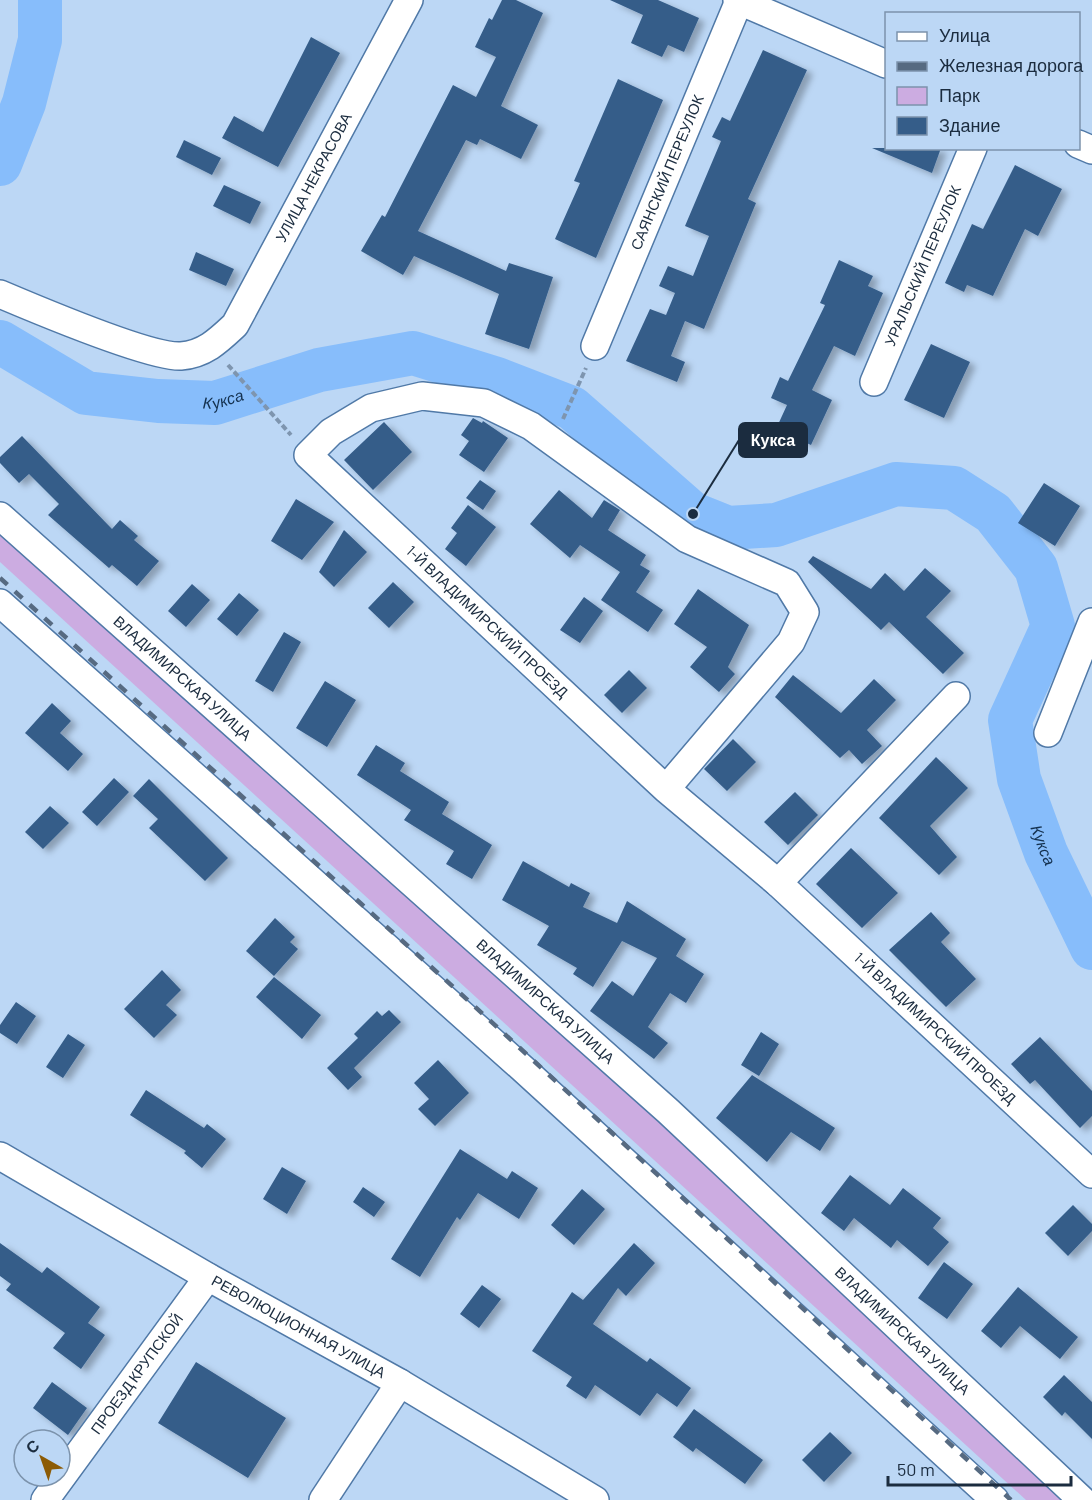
<svg xmlns="http://www.w3.org/2000/svg" width="1092" height="1500" viewBox="0 0 1092 1500" font-family="Barlow,sans-serif">
<style>
.green{fill:#ccace1}
.lines{fill:none;stroke-linecap:round;stroke-linejoin:round}
.river{stroke:#87bdfb;stroke-width:44}
.building{fill:#355d89;filter:url(#shadow)}
.minor-casing{stroke:#5079a7;stroke-width:30}
.path{stroke:#7e95af;stroke-width:4;stroke-dasharray:6 3;stroke-linecap:butt}
.minor{stroke:#fff;stroke-width:27}
.rail{stroke:#566a81;stroke-width:4.5;stroke-dasharray:10 10;stroke-linecap:butt}
.labels{text-anchor:middle;stroke-width:6;stroke-linejoin:round;paint-order:stroke}
.street-label{font-size:15px;fill:#1b2c3f;stroke:#bcd7f5}
.water-label{font-size:16px;font-style:italic;fill:#14314f;stroke:#bcd7f5}
.leader{fill:none;stroke:#1b2c3f;stroke-width:2}
.callout-dot{fill:#1b2c3f;stroke:#bcd7f5;stroke-width:2}
.callout{fill:#1b2c3f;stroke:#1b2c3f;stroke-width:2}
.callout-label{font-size:16px;text-anchor:middle;font-weight:bold;fill:#fff}
</style>
<defs>
<filter id="shadow"><feDropShadow dx="6" dy="4" stdDeviation="3" flood-color="#0004"/></filter>
</defs>
<rect width="100%" height="100%" fill="#bcd7f5"/>
<!-- green -->
<path class="green" d="M0 523 627 1085 1067 1500H1026L0 562Z"/>
<g class="lines">
<!-- river -->
<g class="river">
<path d="M0 164 24 103 40 40V0"/>
<path id="s1" d="M0 342 86 393 158 401 215 403 319 370 413 353 497 379 572 408 693 514 728 528 776 525 896 484 954 488 993 513 1036 568 1053 626 1010 720 1019 779 1046 853 1092 948"/>
</g>
</g>
<!-- building -->
<path class="building" d="M502 0H516L543 13 501 106 538 125 521 159 480 139 477 145 466 140 418 231 506 271 509 263 553 277 529 349 485 334 499 294 414 256 403 275 361 251 382 215 385 217 453 85 476 97 496 57 475 47 489 18 492 20Z
M610 0H658L699 18 684 52 668 45 662 57 631 43 643 15Z
M311 37 340 53 278 167 222 138 234 116 263 132Z
M763 50 807 70 748 199 756 203 704 329 685 321 671 356 685 362 677 382 626 361 650 309 666 315 675 293 659 286 668 266 693 276 709 236 685 226 721 141 712 137 722 117 730 121Z
M618 79 663 100 596 258 555 239 580 183 574 181Z
M184 140 221 158 212 175 176 157Z
M872 148H941L932 173Z
M1015 165 1062 189 1038 236 1025 229 993 296 967 285 964 292 945 283 972 224 983 229Z
M224 185 261 202 250 224 213 206Z
M196 252 234 269 226 286 189 270Z
M839 260 873 276 868 286 883 293 855 356 834 346 812 390 832 400 811 445 776 429 787 405 771 398 780 377 788 381 825 305 820 303Z
M931 344 970 362 944 418 904 400Z
M473 418 482 423 483 421 508 438 484 472 459 455 469 441 461 435Z
M384 422 412 452 373 490 344 460Z
M22 436 112 529 120 520 138 536 134 540 159 561 137 586 112 565 109 568 48 515 59 504 29 474 19 483 0 463V457Z
M480 480 496 491 483 510 466 498Z
M1044 483 1080 506 1055 546 1018 523Z
M559 490 592 518 604 500 620 510 608 530 646 555 640 565 650 571 636 592 663 610 648 632 601 600 620 572 580 545 570 558 530 524Z
M296 499 334 522 302 560 271 541Z
M468 505 496 527 466 566 445 549 457 533 451 528Z
M344 530 367 552 334 587 319 572Z
M813 556 871 589 885 573 904 591 925 568 951 591 926 617 964 653 943 674 889 622 881 630 808 562Z
M393 582 414 602 389 628 368 608Z
M192 584 210 600 186 627 168 611Z
M698 589 749 625 728 667 735 674 719 692 690 667 707 647 674 624Z
M239 593 259 610 237 636 217 619Z
M584 597 603 611 580 643 560 630Z
M284 632 301 642 273 692 255 681Z
M629 670 647 688 622 713 604 695Z
M793 675 841 713 874 679 896 700 867 730 882 746 862 764 849 750 840 758 775 697Z
M325 681 356 700 327 747 296 728Z
M52 703 71 721 60 733 83 754 68 771 25 733Z
M733 739 756 762 727 791 704 769Z
M376 745 405 763 400 771 449 802 442 814 492 845 472 879 446 864 454 851 404 820 411 810 357 775Z
M936 757 968 788 930 826 957 857 939 875 879 818Z
M114 778 129 792 97 826 82 812Z
M149 779 228 858 205 881 149 828 158 819 133 796Z
M795 792 818 815 788 845 764 822Z
M50 806 69 823 43 849 25 832Z
M851 848 898 893 862 928 816 884Z
M523 861 569 887 571 883 590 893 583 907 617 923 627 901 686 939 676 956 704 974 686 1003 670 993 648 1027 668 1043 654 1059 590 1011 612 981 633 996 657 958 622 941 593 987 573 974 577 968 537 945 549 926 502 900Z
M931 912 950 933 941 942 976 979 946 1007 889 950Z
M275 918 295 937 290 942 298 949 274 976 246 951Z
M162 970 181 990 166 1005 177 1015 154 1038 124 1009Z
M274 977 321 1015 302 1039 256 997Z
M16 1002 36 1016 17 1044 0 1033V1025Z
M389 1010 401 1022 354 1068 362 1077 348 1090 327 1068 358 1038 354 1034 377 1011 382 1016Z
M761 1032 779 1044 759 1076 741 1065Z
M68 1034 85 1045 63 1078 46 1067Z
M1040 1037 1092 1091V1116L1080 1128 1035 1080 1030 1084 1011 1064Z
M438 1060 469 1093 435 1126 418 1109 429 1099 414 1083Z
M752 1075 835 1128 820 1151 791 1132 767 1162 716 1118Z
M146 1090 204 1128 207 1124 226 1139 202 1168 184 1153 186 1151 130 1115Z
M460 1149 507 1179 512 1171 538 1188 519 1219 478 1193 460 1220 457 1217 420 1277 391 1259Z
M282 1167 306 1181 287 1214 263 1199Z
M850 1175 890 1205 903 1188 941 1218 933 1228 949 1242 928 1266 897 1240 891 1248 854 1218 844 1231 821 1213Z
M363 1187 385 1202 374 1217 353 1202Z
M582 1189 605 1209 574 1245 551 1225Z
M1073 1205 1092 1224V1231L1068 1256 1045 1233Z
M0 1243 42 1273 47 1267 100 1307 88 1323 105 1335 81 1369 53 1348 65 1333 6 1290 11 1284 0 1276Z
M634 1243 655 1263 626 1296 618 1288 593 1324 647 1362 650 1358 691 1388 677 1407 657 1393 640 1416 595 1385 586 1399 566 1386 572 1377 532 1351 572 1292 583 1300Z
M944 1262 973 1284 947 1319 918 1298Z
M482 1285 501 1299 479 1328 460 1314Z
M1018 1287 1078 1337 1060 1359 1020 1326 1001 1348 981 1331Z
M196 1362 286 1418 248 1478 158 1423Z
M1064 1375 1092 1402V1439L1065 1412 1062 1416 1043 1397Z
M52 1382 87 1408 68 1435 33 1408Z
M694 1409 763 1460 745 1484 696 1448 693 1452 673 1437Z
M830 1432 852 1453 824 1482 802 1460Z"/>
<g class="lines">
<defs>
<g id="minor">
<path d="M737 0 886 64"/>
<path d="M1078 144 1092 150"/>
<path id="s2" d="M0 294C33 308 151 358 181 356 205 354 219 340 235 325L409 0"/>
<path id="s3" d="M595 346 739 1"/>
<path id="s4" d="M874 382 973 148"/>
<path id="s5" d="M0 516 668 1111 1082 1500"/>
<path d="M0 603 522 1068 995 1500"/>
<path d="M1048 733 1092 622"/>
<path id="s6" d="M666 789 791 642 805 612 787 583 687 539 531 426 484 403 422 396 371 408 331 432 308 455 666 789 778 883 1092 1174"/>
<path d="M778 883 956 696"/>
<path id="s7" d="M0 1156 208 1277 400 1383 595 1500"/>
<path id="s8" d="M45 1500 208 1277"/>
<path d="M323 1500 400 1383"/>
</g>
</defs>
<!-- minor casing -->
<use href="#minor" class="minor-casing"/>
<!-- path -->
<path class="path" d="M228 365 291 435
M563 419 586 368"/>
<!-- minor -->
<use href="#minor" class="minor"/>
<!-- rail -->
<path class="rail" d="M0 578 460 993 1011 1500"/>
</g>
<g class="labels">
<!-- street labels -->
<g class="street-label">
<text dy="5" stroke="none"><textPath href="#s3" startOffset="188">САЯНСКИЙ ПЕРЕУЛОК</textPath></text>
<text dy="5" stroke="none"><textPath href="#s2" startOffset="423">УЛИЦА НЕКРАСОВА</textPath></text>
<text dy="5" stroke="none"><textPath href="#s4" startOffset="126">УРАЛЬСКИЙ ПЕРЕУЛОК</textPath></text>
<text dy="5" stroke="none"><textPath href="#s6" startOffset="1053">1-Й ВЛАДИМИРСКИЙ ПРОЕЗД</textPath></text>
<text dy="5" stroke="none"><textPath href="#s5" startOffset="244">ВЛАДИМИРСКАЯ УЛИЦА</textPath></text>
<text dy="5" stroke="none"><textPath href="#s5" startOffset="730">ВЛАДИМИРСКАЯ УЛИЦА</textPath></text>
<text dy="5" stroke="none"><textPath href="#s6" startOffset="1658">1-Й ВЛАДИМИРСКИЙ ПРОЕЗД</textPath></text>
<text dy="5" stroke="none"><textPath href="#s7" startOffset="344">РЕВОЛЮЦИОННАЯ УЛИЦА</textPath></text>
<text dy="5" stroke="none"><textPath href="#s5" startOffset="1216">ВЛАДИМИРСКАЯ УЛИЦА</textPath></text>
<text dy="5" stroke="none"><textPath href="#s8" startOffset="156">ПРОЕЗД КРУПСКОЙ</textPath></text>
</g>
<!-- water labels -->
<g class="water-label">
<text dy="6" stroke="none"><textPath href="#s1" startOffset="238">Кукса</textPath></text>
<text dy="6" stroke="none"><textPath href="#s1" startOffset="1444">Кукса</textPath></text>
</g>
</g>
<!-- callouts -->
<path class="leader" d="M693 514L739 440"/>
<circle class="callout-dot" cx="693" cy="514" r="6"/>
<rect class="callout" x="739" y="423" width="68" height="34" rx="6"/>
<g class="callout-label">
<text x="773" y="446">Кукса</text>
</g>
<!-- legend -->
<rect x="885" y="12" width="195" height="138" fill="#bcd7f5" stroke="#7c93ac" stroke-width="1.5"/>
<rect x="897" y="32" width="30" height="9" fill="#ffffff" stroke="#7c93ac" stroke-width="1.5"/>
<text x="939" y="42" font-size="18" fill="#1b2c3f">Улица</text>
<rect x="897" y="62" width="30" height="9" fill="#566a81" stroke="#7c93ac" stroke-width="1.5"/>
<text x="939" y="72" font-size="18" fill="#1b2c3f">Железная дорога</text>
<rect x="897" y="87" width="30" height="18" fill="#ccace1" stroke="#7c93ac" stroke-width="1.5"/>
<text x="939" y="102" font-size="18" fill="#1b2c3f">Парк</text>
<rect x="897" y="117" width="30" height="18" fill="#355d89" stroke="#7c93ac" stroke-width="1.5"/>
<text x="939" y="132" font-size="18" fill="#1b2c3f">Здание</text>
<!-- north arrow -->
<g transform="translate(42 1458) rotate(320)"><circle r="28" fill="#bcd7f5" stroke="#7c93ac" stroke-width="1.5"/>
<path d="M0-4.5L10 22L0 15L-10 22Z" fill="#8c5b05"/>
<text y="-9" font-size="16" font-weight="bold" text-anchor="middle" fill="#1b2c3f">С</text>
</g>
<!-- scale -->
<path d="M888 1476v9h183v-9" fill="none" stroke="#1b2c3f" stroke-width="3"/>
<text x="897" y="1476" font-size="18" fill="#1b2c3f" stroke="#bcd7f5" stroke-width="4.5" paint-order="stroke">50 m</text>
</svg>
